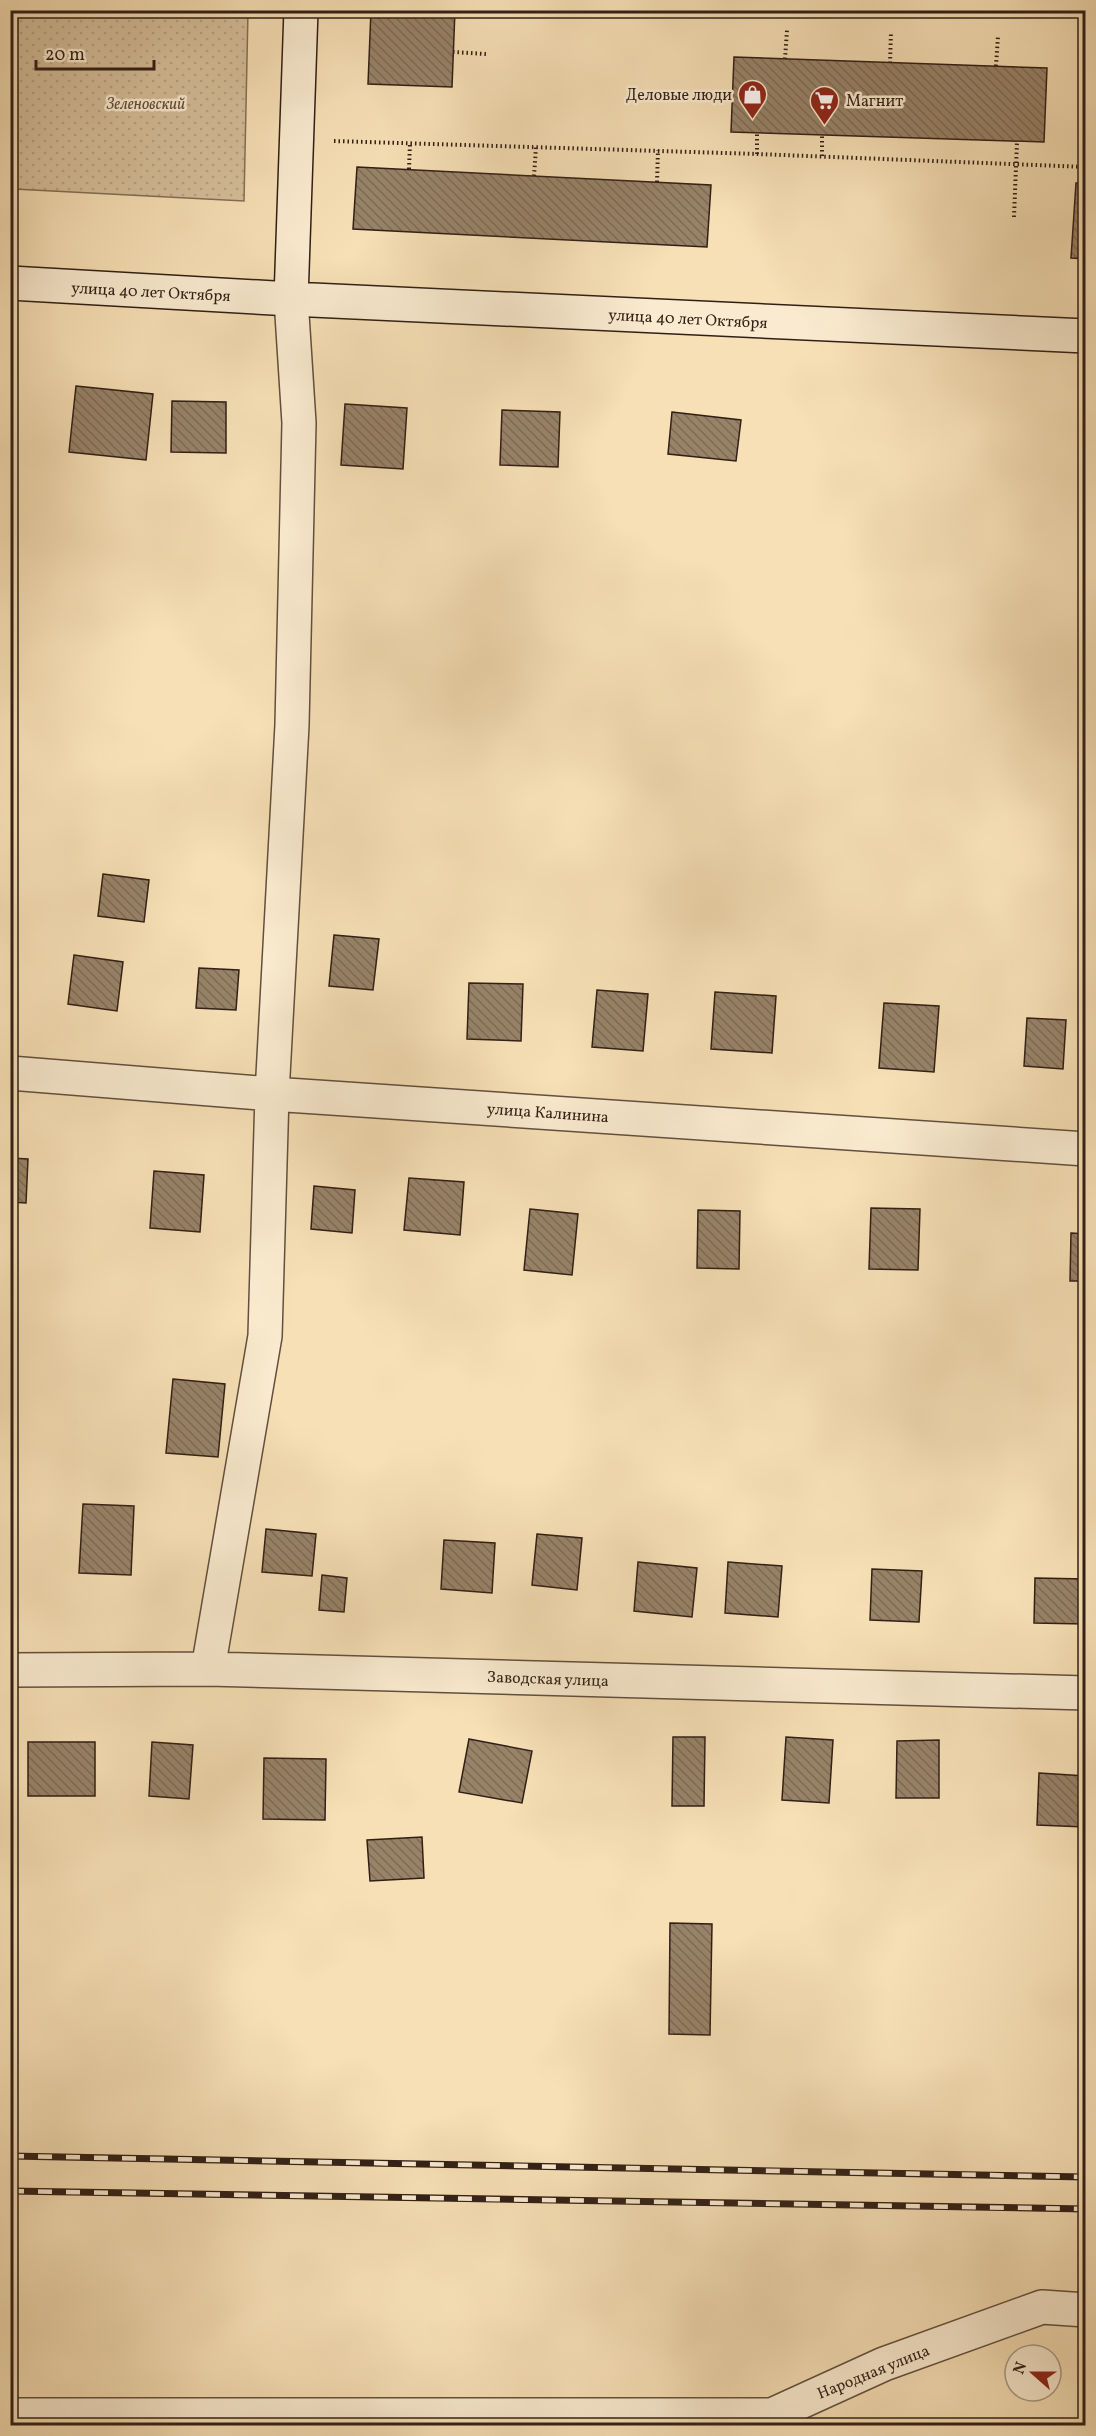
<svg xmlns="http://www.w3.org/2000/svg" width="1096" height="2436" viewBox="0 0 1096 2436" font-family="Vollkorn,serif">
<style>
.park{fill:url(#park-dots);stroke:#836f58;stroke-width:1.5}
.building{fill:url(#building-back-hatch);stroke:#311f16;stroke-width:1.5}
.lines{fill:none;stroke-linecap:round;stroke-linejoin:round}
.street-casing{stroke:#624f3e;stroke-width:36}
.secondary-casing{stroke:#311f16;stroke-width:36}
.path{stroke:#311f16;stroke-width:4;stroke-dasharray:1.5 3;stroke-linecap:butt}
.street{stroke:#faebd0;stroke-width:33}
.secondary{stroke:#faebd0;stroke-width:33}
.rail-casing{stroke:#311f16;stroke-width:7}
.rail{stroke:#faebd0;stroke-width:4.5;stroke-dasharray:14;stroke-linecap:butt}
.labels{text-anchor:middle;stroke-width:5;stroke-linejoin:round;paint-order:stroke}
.poi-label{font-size:16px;fill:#311f16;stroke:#faebd0;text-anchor:end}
.park-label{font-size:16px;font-style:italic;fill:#624f3e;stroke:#faebd0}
.street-label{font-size:16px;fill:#311f16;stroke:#faebd0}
</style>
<defs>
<pattern id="park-dots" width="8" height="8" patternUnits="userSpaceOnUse" patternTransform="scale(1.5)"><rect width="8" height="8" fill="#d5bf9b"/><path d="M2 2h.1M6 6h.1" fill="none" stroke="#b7a485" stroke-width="1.8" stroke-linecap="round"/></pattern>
<pattern id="building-back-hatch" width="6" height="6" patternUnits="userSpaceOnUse" patternTransform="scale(1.5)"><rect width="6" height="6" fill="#988369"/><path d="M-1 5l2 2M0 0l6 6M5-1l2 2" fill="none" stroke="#7d6b55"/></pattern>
</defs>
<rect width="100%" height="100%" fill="#f7e0b6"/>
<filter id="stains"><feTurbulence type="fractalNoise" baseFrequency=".00333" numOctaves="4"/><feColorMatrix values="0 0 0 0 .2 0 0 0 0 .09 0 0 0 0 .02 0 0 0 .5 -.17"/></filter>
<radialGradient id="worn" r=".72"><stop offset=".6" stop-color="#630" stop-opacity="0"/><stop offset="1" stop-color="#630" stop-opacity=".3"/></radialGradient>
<!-- park -->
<path class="park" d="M18 11H248L244 201 14 189Z"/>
<!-- building -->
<path class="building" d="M371 10H455L452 87 368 84Z
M734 57 1047 68 1044 142 731 132Z
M357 167 711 185 707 247 353 229Z
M1076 183H1086V259L1071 258Z
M76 386 153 394 146 460 69 452Z
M172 401 226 402V453L171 452Z
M345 404 407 408 403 469 341 465Z
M502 410 560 412 558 467 500 465Z
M672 412 741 420 736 461 668 454Z
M103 874 149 880 144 922 98 916Z
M334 935 379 939 373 990 329 986Z
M74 955 123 962 117 1011 68 1004Z
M199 968 239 970 236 1010 196 1008Z
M469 983 523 984 521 1041 467 1039Z
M597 990 648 994 643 1051 592 1047Z
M715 992 776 996 772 1053 711 1049Z
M884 1003 939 1006 934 1072 879 1068Z
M1027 1018 1066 1020 1063 1069 1024 1066Z
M10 1158 28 1159 26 1203 10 1202Z
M154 1171 204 1175 200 1232 150 1228Z
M409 1178 464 1182 460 1235 404 1230Z
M314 1186 355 1190 352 1233 311 1229Z
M871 1208 920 1209 918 1270 869 1269Z
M530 1209 578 1214 572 1275 524 1270Z
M698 1210 740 1211 739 1269 697 1268Z
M1071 1233 1086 1234V1281H1070Z
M173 1379 225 1384 218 1457 166 1453Z
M83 1504 134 1506 131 1575 79 1573Z
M266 1529 316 1534 312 1576 262 1572Z
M537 1534 582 1538 577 1590 532 1585Z
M444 1540 495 1543 492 1593 441 1589Z
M638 1562 697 1568 692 1617 634 1611Z
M728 1562 782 1566 778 1617 725 1613Z
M872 1569 922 1571 919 1622 870 1620Z
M322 1575 347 1578 344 1612 319 1610Z
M1035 1578 1086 1579 1085 1624 1034 1623Z
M673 1737H705L704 1806H672Z
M786 1737 833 1740 829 1803 782 1800Z
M469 1739 532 1751 522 1803 459 1792Z
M939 1740V1798H896L897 1741Z
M28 1742H95V1796H28Z
M152 1742 193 1745 189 1799 149 1796Z
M264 1758 326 1759 325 1820 263 1819Z
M1039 1773 1086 1776 1085 1827 1037 1825Z
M422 1837 424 1878 370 1881 367 1840Z
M670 1923 712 1924 710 2035 669 2034Z"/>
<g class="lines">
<defs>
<path id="street" d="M10 1073 272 1094 1086 1149
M208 1669 265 1336 272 1094 292 725 299 423 291 299
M10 1670 208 1669 1086 1693
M10 2415H772L884 2364 1042 2307 1086 2310"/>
<path id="secondary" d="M10 283 291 299 1086 336
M291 299 301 10"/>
</defs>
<!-- street casing -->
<use href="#street" class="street-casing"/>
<!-- secondary casing -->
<use href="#secondary" class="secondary-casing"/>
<!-- path -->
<path class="path" d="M453 52 486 54
M785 59 787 30
M890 63 891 33
M996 66 998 36
M334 141 757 154 1086 167
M757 154V133
M822 156V135
M409 169 410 143
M534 176 536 147
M657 182 658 150
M1014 217 1017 142"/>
<!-- street -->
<use href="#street" class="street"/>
<!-- secondary -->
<use href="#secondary" class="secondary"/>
<defs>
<path id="rail" d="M10 2156 1086 2177
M10 2191 1086 2209"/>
</defs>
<!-- rail casing -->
<use href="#rail" class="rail-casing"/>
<!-- rail -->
<use href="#rail" class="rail"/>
</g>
<!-- icons -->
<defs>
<symbol id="shop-pin" viewBox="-11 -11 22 30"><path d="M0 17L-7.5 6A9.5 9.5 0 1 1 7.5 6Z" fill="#8f2418" stroke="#faebd0"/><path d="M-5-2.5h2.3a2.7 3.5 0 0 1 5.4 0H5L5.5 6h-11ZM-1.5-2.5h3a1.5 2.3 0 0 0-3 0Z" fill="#fff"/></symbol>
<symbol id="supermarket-pin" viewBox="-11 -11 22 30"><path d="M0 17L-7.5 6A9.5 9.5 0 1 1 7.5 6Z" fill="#8f2418" stroke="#faebd0"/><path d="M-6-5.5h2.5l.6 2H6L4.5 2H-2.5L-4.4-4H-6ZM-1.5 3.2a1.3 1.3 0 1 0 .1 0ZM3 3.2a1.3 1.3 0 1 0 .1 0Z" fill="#fff"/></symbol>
</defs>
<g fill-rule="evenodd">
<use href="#shop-pin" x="736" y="78" width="33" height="45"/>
<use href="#supermarket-pin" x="808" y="84" width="33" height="45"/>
</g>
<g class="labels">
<!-- poi labels -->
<g class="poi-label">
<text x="732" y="100">Деловые люди</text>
<text x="846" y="106" text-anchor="start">Магнит</text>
</g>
<!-- park labels -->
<g class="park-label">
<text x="146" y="109">Зеленовский</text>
</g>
<!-- street labels -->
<g class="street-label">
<text transform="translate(151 291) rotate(3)" y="6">улица 40 лет Октября</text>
<text transform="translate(688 318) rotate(3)" y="6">улица 40 лет Октября</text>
<text transform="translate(548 1112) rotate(4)" y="6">улица Калинина</text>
<text transform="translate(548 1678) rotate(2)" y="6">Заводская улица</text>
<text transform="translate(873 2371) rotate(-22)" y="6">Народная улица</text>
</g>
</g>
<!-- margin -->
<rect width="1096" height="2436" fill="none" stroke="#f7e0b6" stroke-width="36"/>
<rect x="12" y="12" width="1072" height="2412" fill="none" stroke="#311f16" stroke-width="3"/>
<rect x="18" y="18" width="1060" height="2400" fill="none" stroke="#311f16" stroke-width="1.5"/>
<!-- north arrow -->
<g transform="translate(1033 2373) rotate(291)"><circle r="28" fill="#faebd0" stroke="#aa9986" stroke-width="1.5"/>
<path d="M0-4.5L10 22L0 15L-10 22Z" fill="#8f2418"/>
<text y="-9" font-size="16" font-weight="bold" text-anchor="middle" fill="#311f16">N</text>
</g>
<!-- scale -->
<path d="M36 60v9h118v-9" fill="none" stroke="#311f16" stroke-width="3"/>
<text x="45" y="60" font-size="18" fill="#311f16" stroke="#faebd0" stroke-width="4.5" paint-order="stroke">20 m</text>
<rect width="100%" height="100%" filter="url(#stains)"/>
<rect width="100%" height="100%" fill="url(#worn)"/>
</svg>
